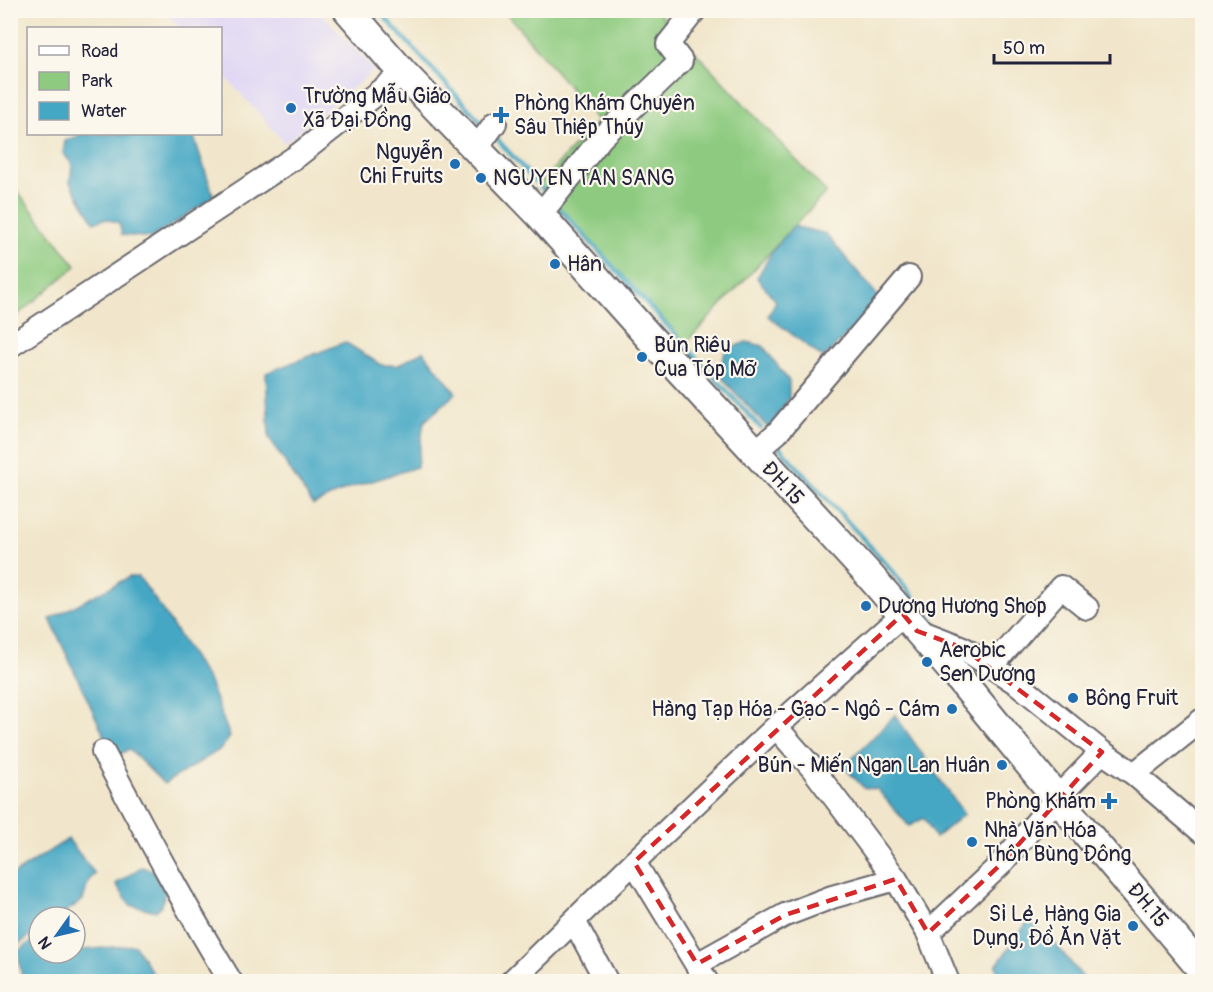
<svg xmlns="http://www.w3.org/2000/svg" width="1213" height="992" viewBox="0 0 1213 992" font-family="Pangolin,sans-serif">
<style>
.built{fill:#ded5f5}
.green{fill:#8ecb80;stroke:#58765e;stroke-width:1.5}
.water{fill:#44a7c4;stroke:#336480;stroke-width:1.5}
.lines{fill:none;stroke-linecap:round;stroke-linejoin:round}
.stream{stroke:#44a7c4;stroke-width:4.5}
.minor-casing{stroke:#6a676d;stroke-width:26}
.major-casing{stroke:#6a676d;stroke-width:32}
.minor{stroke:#fff;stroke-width:22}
.major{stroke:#fff;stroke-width:28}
.marked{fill:none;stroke:#d62828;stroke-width:4.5;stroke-dasharray:12 8;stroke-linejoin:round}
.poi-dot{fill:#1f6fb2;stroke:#fbf7ec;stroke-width:2}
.labels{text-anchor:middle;stroke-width:4.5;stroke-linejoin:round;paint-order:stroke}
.poi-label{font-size:21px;fill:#22223b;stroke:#fbf7ec;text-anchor:start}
.street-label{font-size:21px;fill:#22223b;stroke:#fbf7ec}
</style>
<rect width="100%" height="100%" fill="#fbf7ec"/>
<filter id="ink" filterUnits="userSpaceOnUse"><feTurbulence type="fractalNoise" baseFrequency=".0167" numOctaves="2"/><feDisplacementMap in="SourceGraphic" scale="12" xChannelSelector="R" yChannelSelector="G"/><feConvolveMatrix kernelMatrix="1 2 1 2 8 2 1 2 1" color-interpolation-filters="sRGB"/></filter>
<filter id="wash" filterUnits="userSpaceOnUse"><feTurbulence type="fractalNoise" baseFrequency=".008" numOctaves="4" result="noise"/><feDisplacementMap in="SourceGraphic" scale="24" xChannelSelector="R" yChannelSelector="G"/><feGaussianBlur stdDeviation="1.35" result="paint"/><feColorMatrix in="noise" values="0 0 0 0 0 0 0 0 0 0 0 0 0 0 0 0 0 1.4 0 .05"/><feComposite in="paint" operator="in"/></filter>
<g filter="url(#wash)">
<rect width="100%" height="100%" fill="#f1e6cb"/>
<!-- built -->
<path class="built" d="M164 11H319L375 70 285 143 221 72 220 28H180Z"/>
<!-- green -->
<path class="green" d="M509 10 657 11 826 192 686 343 537 186 598 121 507 14Z
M10 182 76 266 14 318 10 312Z"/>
<!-- water -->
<path class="water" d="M81 134H193L214 197 152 238 122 235 119 223 106 219 94 222 70 182 72 164 63 153 65 141 78 136Z
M793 226 826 234 882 301 823 358 768 316 776 301 757 278 772 252Z
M345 342 381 365H399L423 351 456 393 424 422 417 467 347 489 313 505 269 438 266 373Z
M746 342 763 346 789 381V398L769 429 723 379 719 369 726 350Z
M129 577H139L161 608 209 682 230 737 221 749 164 784 129 749 114 758 108 752 102 731 50 619Z
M895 715 964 814 935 838 924 818 909 826 877 789 864 788 844 767Z
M68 839 95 874 89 880 83 900 58 917H39V930L11 949V876Z
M141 867 152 870 165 892 162 905 156 911 130 905 116 884Z
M1029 920 1047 939 1053 941 1086 981H1000L996 966Z
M39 936V953H75V939L82 950 135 945 157 981H24L22 979 18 951Z"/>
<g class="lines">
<!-- stream -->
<path class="stream" d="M378 10 480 121
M498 140 542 189
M561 210 761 428
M780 448 890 568 935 624"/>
</g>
</g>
<g filter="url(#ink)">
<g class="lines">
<defs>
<path id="minor" d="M476 149 495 123
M540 215 602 137 681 61 668 44 695 10
M10 346 297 156 403 73
M755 452 777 433 909 277
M919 631 963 648 1018 684 1102 752 1134 774 1202 832
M991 667 1061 587 1087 608
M776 727 813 769 896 879 928 933 948 982
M103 752C144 829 185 907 231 982
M1134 774 1202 720
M634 862 707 982
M574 921 607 982
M928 933 1000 865 1057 798 1102 752
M697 964 785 915 832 897 896 879
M511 982 634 862 776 727 903 614"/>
<path id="major" d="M348 10 403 73 540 215 650 338 869 575 958 677 1057 798 1202 970"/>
</defs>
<!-- minor casing -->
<use href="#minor" class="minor-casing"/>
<!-- major casing -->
<use href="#major" class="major-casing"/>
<!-- minor -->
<use href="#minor" class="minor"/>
<!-- major -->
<use href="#major" class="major"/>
</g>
</g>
<!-- marked area -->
<path class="marked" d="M903 614 917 631 963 648 1102 752 1000 865 928 933 896 879 785 915 697 964 634 862Z"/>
<!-- markers -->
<g class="poi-dot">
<circle cx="291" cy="108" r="6"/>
<path d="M498 106h6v6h6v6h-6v6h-6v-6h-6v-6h6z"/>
<circle cx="455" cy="164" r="6"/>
<circle cx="481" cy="178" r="6"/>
<circle cx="555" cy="264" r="6"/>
<circle cx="642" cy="357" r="6"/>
<circle cx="866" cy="606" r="6"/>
<circle cx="927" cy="662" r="6"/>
<circle cx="1073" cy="698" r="6"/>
<circle cx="952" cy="709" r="6"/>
<circle cx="1002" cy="765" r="6"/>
<path d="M1106 792h6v6h6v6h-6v6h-6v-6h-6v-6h6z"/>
<circle cx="972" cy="842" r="6"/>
<circle cx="1133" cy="926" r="6"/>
</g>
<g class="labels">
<!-- poi labels -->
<g class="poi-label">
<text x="303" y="103">Trường Mẫu Giáo<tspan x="303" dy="24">Xã Đại Đồng</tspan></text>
<text x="514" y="110">Phòng Khám Chuyên<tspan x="514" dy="24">Sâu Thiệp Thúy</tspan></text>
<text x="443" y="159" text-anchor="end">Nguyễn<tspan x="443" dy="24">Chi Fruits</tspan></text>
<text x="493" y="185">NGUYEN TAN SANG</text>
<text x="567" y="271">Hân</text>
<text x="654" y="352">Bún Riêu<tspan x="654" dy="24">Cua Tóp Mỡ</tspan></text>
<text x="878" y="613">Dương Hương Shop</text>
<text x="939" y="657">Aerobic<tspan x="939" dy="24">Sen Dương</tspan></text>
<text x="1085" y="705">Bông Fruit</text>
<text x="940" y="716" text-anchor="end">Hàng Tạp Hóa - Gạo - Ngô - Cám</text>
<text x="990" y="772" text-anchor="end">Bún - Miến Ngan Lan Huân</text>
<text x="1096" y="808" text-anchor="end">Phòng Khám</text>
<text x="984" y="837">Nhà Văn Hóa<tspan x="984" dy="24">Thôn Bùng Đông</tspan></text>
<text x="1121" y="921" text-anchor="end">Sỉ Lẻ, Hàng Gia<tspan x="1121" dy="24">Dụng, Đồ Ăn Vặt</tspan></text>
</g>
<!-- street labels -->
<g class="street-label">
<text transform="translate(783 483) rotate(47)" y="7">ĐH.15</text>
<text transform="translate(1148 905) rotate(50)" y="7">ĐH.15</text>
</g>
</g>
<!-- margin -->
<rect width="1213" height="992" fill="none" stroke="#fbf7ec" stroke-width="36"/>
<!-- legend -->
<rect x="27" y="27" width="195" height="108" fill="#fbf7ec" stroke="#a4a2a5" stroke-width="1.5"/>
<rect x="39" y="46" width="30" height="9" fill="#ffffff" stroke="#a4a2a5" stroke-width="1.5"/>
<text x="81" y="57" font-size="18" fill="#22223b">Road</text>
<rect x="39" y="72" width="30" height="18" fill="#8ecb80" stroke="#a4a2a5" stroke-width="1.5"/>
<text x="81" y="87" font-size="18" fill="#22223b">Park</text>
<rect x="39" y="102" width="30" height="18" fill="#44a7c4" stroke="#a4a2a5" stroke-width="1.5"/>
<text x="81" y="117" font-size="18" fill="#22223b">Water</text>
<!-- north arrow -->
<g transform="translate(57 935) rotate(236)"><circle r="28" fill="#fbf7ec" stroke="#a4a2a5" stroke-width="1.5"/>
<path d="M0-4.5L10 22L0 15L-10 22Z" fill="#1f6fb2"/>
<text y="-9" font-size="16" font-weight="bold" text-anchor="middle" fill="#22223b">N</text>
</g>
<!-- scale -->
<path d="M994 54v9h116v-9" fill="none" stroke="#22223b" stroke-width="3"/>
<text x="1003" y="54" font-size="18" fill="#22223b" stroke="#fbf7ec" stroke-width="4.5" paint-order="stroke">50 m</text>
</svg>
